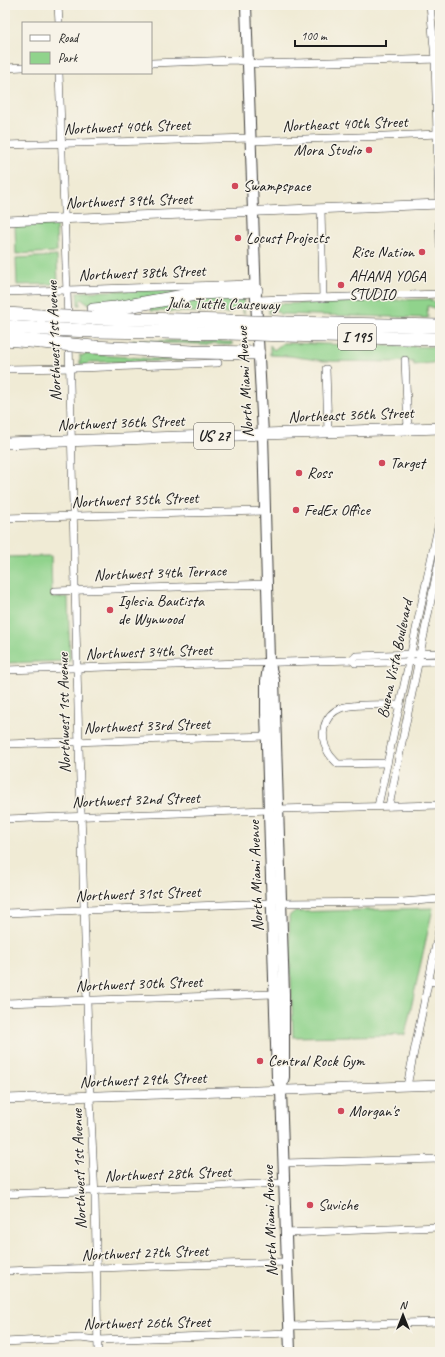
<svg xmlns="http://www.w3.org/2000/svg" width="445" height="1357" viewBox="0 0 445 1357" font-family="Caveat,sans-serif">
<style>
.green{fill:#90d38c;stroke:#567854}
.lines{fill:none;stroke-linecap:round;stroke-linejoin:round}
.minor-casing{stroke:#3c3b38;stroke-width:8}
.tertiary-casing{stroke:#3c3b38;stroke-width:10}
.secondary-casing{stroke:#3c3b38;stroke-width:12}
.primary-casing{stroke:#3c3b38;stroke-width:12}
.motorway-casing{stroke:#3c3b38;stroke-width:14}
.minor{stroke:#fff;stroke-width:7}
.tertiary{stroke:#fff;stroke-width:9}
.secondary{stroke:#fff;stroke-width:10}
.primary{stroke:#fff;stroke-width:11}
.motorway{stroke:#fff;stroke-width:13}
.motorway-bridge-casing{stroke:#3c3b38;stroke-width:14;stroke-linecap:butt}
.motorway-bridge{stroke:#fff;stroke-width:13}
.poi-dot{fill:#d1495b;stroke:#f7f3e8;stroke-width:1.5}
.labels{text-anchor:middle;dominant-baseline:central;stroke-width:3;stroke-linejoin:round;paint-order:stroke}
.shield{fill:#f7f3e8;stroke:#5e5c59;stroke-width:1}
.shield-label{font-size:15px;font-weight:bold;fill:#1c1c1c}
.street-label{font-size:16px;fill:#1c1c1c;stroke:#f7f3e8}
.poi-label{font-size:16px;fill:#1c1c1c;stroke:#f7f3e8;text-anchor:start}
</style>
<rect width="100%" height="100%" fill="#f7f3e8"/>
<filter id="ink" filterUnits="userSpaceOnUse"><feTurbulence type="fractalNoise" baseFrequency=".025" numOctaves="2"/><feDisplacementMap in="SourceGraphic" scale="8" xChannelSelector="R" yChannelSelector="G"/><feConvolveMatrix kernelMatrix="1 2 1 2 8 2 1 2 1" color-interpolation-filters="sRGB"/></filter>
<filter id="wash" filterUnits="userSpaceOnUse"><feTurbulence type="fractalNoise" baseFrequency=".012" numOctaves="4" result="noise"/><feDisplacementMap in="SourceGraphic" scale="16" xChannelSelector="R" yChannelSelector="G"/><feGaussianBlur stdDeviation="0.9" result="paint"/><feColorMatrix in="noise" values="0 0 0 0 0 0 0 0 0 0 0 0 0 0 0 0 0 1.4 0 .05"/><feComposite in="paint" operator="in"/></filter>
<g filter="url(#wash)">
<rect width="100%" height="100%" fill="#f0ebd5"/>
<g class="green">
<polygon points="56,225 57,252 16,254 15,226"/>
<polygon points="57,256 58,284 17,285 16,258"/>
<polygon points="223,287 140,300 91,305 82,299 80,301 80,305 78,305 77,292"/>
<polygon points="243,295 244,314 239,305 230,313 151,311 149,305"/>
<path d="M429 299V300C439 301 440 310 440 318 438 311 435 307 427 306L428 318 280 314 273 308 269 314V307L277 304Z"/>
<polygon points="133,340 232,342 232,345 133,342"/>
<polygon points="283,343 435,347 437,356 440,356 440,362 414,365 413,362 399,361 398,362 324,361 290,356 270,355 270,345 274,350"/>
<polygon points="80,354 82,356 85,354 185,361 90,362 87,365 80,364"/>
<polygon points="51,556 52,598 68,597 70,661 5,663 5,557"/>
<polygon points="433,908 405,1035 293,1037 289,916 294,912"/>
</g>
</g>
<g filter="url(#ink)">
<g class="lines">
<defs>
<g id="minor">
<polyline points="58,5 59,23"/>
<polyline points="430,5 435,59 440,246"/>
<polyline points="151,63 236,60 257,64 440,59"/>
<polyline points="5,68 23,67"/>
<polyline points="59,73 68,320"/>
<polyline points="251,141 440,134"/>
<polyline points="5,145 251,138"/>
<polyline points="321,209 323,298"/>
<polyline points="5,292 252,284"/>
<polyline points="256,300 440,294"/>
<polyline points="69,343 79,748 90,1097 95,1197 98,1352"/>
<polyline points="405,360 408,429"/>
<polyline points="5,369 79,368 218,363"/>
<polyline points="326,369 328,432"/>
<polyline points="5,518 265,511"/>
<polyline points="54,591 267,584"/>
<polyline points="352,660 356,656 440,653"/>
<polyline points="5,670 352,660 355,663 440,661"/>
<polyline points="5,744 266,736"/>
<path d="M387 763 338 764C334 760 330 756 328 752 319 736 323 715 341 708 354 703 385 705 400 705"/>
<polyline points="378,806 440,518"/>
<polyline points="389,806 440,556"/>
<polyline points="278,809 440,805"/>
<polyline points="5,819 269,810"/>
<polyline points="281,903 402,902 440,899"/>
<polyline points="5,913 272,903"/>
<polyline points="429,981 440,983"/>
<polyline points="5,1003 275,994"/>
<polyline points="407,1086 440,925"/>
<polyline points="283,1163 440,1159"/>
<polyline points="5,1194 284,1183"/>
<polyline points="285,1233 440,1227"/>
<polyline points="5,1271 286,1262"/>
<polyline points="289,1326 440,1322"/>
<polyline points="5,1342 80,1338 97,1340 289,1333"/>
</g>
<g id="tertiary">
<polyline points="5,221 440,204"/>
<polyline points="5,1099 440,1085"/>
</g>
<g id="secondary">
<polyline points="246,5 256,300 263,434 269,661 266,681 266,712 277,1078 281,1090"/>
<polyline points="270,665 274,680 284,994 284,1077 281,1090 290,1352"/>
</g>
<polyline id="primary" points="5,443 440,428"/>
<g id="motorway">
<polyline points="93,310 116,308 201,293 256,290"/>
<polyline points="5,314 41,316"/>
<polyline points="93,318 228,321"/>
<polyline points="285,323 440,326"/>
<polyline points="5,327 41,329"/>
<polyline points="93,331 229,333"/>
<polyline points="285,335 440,339"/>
<polyline points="5,339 42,342"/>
<polyline points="93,347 193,352 258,353"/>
</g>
</defs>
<use href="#minor" class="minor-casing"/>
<use href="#tertiary" class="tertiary-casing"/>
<use href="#secondary" class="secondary-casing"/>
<use href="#primary" class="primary-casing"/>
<use href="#motorway" class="motorway-casing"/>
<use href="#minor" class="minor"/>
<use href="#tertiary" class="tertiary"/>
<use href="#secondary" class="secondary"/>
<use href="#primary" class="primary"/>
<use href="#motorway" class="motorway"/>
<defs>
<g id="motorway-bridge">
<polyline points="41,316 93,318"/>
<polyline points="228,321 285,323"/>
<polyline points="41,329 93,331"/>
<polyline points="229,333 285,335"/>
<polyline points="42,342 93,347"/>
</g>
</defs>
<use href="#motorway-bridge" class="motorway-bridge-casing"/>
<use href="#motorway-bridge" class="motorway-bridge"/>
</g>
</g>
<g class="poi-dot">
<circle cx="369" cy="150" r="4"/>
<circle cx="235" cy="186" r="4"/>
<circle cx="238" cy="238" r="4"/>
<circle cx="422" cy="252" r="4"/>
<circle cx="341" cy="285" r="4"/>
<circle cx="382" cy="463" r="4"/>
<circle cx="299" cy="473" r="4"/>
<circle cx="296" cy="510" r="4"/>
<circle cx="110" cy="610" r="4"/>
<circle cx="260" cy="1061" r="4"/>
<circle cx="341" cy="1111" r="4"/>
<circle cx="310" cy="1205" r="4"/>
</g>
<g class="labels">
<g class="shield">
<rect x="338" y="324" width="38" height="26" rx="3"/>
<rect x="194" y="423" width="40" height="26" rx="3"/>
</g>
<g class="shield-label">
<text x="357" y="337">I 195</text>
<text x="214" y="436">US 27</text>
</g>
<g class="street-label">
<text transform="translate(345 124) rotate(-2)">Northeast 40th Street</text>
<text transform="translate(127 127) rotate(-2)">Northwest 40th Street</text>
<text transform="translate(129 201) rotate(-2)">Northwest 39th Street</text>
<text transform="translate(142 273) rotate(-2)">Northwest 38th Street</text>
<text transform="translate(223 304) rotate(1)">Julia Tuttle Causeway</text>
<text transform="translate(54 341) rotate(-92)">Northwest 1st Avenue</text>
<text transform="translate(245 382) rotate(-93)">North Miami Avenue</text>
<text transform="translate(351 415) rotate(-2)">Northeast 36th Street</text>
<text transform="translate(121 423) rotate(-2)">Northwest 36th Street</text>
<text transform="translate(135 500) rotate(-2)">Northwest 35th Street</text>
<text transform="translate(160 573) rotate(-2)">Northwest 34th Terrace</text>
<text transform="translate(149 652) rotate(-2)">Northwest 34th Street</text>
<text transform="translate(395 659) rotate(-78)">Buena Vista Boulevard</text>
<text transform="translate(64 713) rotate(-91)">Northwest 1st Avenue</text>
<text transform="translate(147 726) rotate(-2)">Northwest 33rd Street</text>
<text transform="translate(136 800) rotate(-2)">Northwest 32nd Street</text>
<text transform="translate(256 876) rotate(-92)">North Miami Avenue</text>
<text transform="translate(138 894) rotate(-2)">Northwest 31st Street</text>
<text transform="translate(139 984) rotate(-2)">Northwest 30th Street</text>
<text transform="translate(143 1080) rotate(-2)">Northwest 29th Street</text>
<text transform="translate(79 1169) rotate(-92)">Northwest 1st Avenue</text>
<text transform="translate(168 1174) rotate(-2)">Northwest 28th Street</text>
<text transform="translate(270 1221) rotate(-92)">North Miami Avenue</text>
<text transform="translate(145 1253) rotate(-2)">Northwest 27th Street</text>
<text transform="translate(147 1323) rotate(-1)">Northwest 26th Street</text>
</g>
<g class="poi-label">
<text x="361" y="150" text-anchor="end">Mora Studio</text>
<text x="243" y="186">Swampspace</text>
<text x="246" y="238">Locust Projects</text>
<text x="414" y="252" text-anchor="end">Rise Nation</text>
<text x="349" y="276">AHANA YOGA<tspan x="349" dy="18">STUDIO</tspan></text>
<text x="390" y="463">Target</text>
<text x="307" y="473">Ross</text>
<text x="304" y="510">FedEx Office</text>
<text x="118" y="601">Iglesia Bautista<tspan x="118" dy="18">de Wynwood</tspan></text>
<text x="268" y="1061">Central Rock Gym</text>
<text x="349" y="1111">Morgan's</text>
<text x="318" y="1205">Suviche</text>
</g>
</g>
<rect width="445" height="1357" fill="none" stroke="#f7f3e8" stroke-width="20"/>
<rect x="22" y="22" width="130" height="52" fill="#f7f3e8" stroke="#9f9d96"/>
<rect x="30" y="35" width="20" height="6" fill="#ffffff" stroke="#9f9d96"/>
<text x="58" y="42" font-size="12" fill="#1c1c1c">Road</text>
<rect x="30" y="52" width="20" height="12" fill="#90d38c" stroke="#9f9d96"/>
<text x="58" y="62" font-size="12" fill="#1c1c1c">Park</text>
<g transform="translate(403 1315)" stroke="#f7f3e8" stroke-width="3" paint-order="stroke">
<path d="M0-3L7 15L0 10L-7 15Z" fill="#1c1c1c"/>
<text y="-6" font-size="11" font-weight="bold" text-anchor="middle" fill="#1c1c1c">N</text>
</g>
<path d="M295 40v6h91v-6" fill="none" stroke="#1c1c1c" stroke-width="2"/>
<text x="301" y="40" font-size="12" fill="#1c1c1c" stroke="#f7f3e8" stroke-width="3" paint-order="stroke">100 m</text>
</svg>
